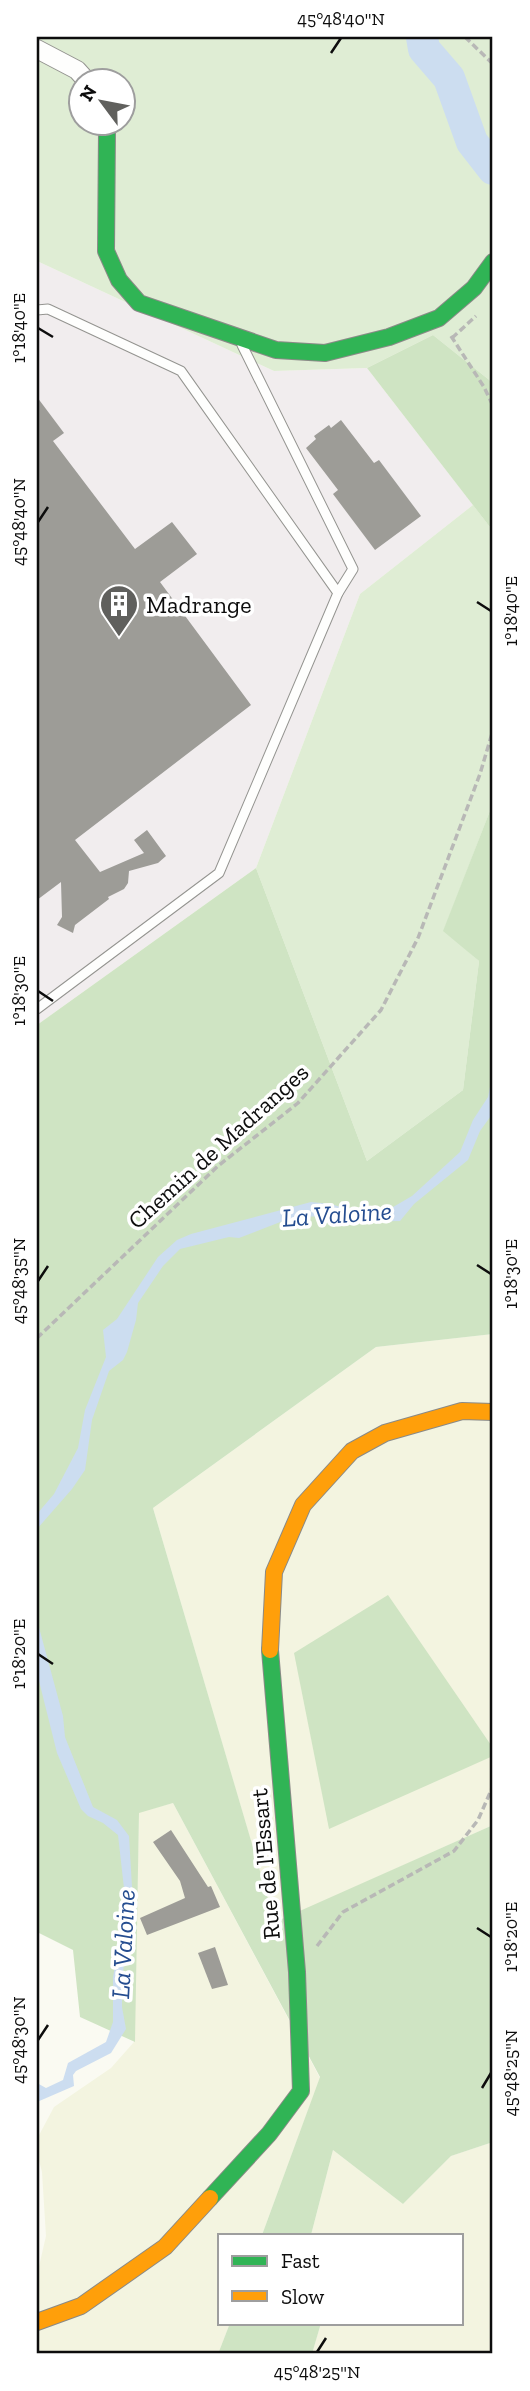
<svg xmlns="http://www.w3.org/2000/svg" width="530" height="2391" viewBox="0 0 530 2391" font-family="'Zilla Slab',serif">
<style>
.industrial{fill:#f1edee}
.farmland{fill:#f3f4e0}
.green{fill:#dfedd4;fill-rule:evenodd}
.forest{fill:#cfe4c3}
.water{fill:#ccddf0}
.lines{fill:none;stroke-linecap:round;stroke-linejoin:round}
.river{stroke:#ccddf0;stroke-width:32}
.building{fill:#9d9c97}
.lane-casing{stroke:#949490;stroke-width:11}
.street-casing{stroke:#949490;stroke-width:20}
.fast-casing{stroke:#8a8a87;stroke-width:18}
.slow-casing{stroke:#8a8a87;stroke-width:18}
.path{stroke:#b8b8b6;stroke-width:3.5;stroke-dasharray:7 3.5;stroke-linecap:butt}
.lane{stroke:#fefefd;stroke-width:9}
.street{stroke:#fefefd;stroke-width:18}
.fast{stroke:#30b455;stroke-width:16}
.slow{stroke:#ff9f0a;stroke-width:16}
.ticks{fill:none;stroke:#0d0d0d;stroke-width:2.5}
.labels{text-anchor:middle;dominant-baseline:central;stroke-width:7;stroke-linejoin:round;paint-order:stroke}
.poi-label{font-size:24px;fill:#0d0d0d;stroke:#fff;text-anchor:start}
.street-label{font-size:24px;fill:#0d0d0d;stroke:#fff}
.water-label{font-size:26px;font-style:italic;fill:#254d90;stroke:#fff}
.neatline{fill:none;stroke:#0d0d0d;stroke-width:2.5}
.ticks-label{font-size:18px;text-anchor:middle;fill:#0d0d0d}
</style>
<rect width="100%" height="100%" fill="#fafaf2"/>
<polygon class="industrial" points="37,261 274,371 367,368 473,505 360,594 256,868 37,1025"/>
<g class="farmland">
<polygon points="493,1334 493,1825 275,1923 153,1508 376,1347"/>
<polygon points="173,1803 320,2078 262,2235 220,2235 220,2323 230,2323 218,2354 38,2354 37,2275 46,2236 42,2172 37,2153 37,2139 54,2107 111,2068 134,2042 139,1812"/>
<polygon points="493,2142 493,2354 312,2354 321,2323 462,2323 462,2235 311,2235 333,2150 403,2204 451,2156"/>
</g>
<g class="green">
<path d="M37 37H493V383L433 335 367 368 274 371 37 261ZM80 80H122V122H80Z"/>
<polygon points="473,505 493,531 493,803 444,930 479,961 463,1090 367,1161 256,868 360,594"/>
</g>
<g class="forest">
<polygon points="433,335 493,383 493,531 367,368"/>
<polygon points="493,803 493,1334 376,1347 153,1508 275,1922 493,1825 493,2142 451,2156 403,2204 333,2150 311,2235 262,2235 320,2077 173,1803 139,1813 135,2042 80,2017 73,1950 37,1932 37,1025 256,868 367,1161 463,1090 479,961 443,931"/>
<polygon points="388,1595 493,1748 493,1756 329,1829 294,1653"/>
<polygon points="230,2323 321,2323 312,2354 218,2354"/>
</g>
<g class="water">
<polygon points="418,37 422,37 424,49 429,60 449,78 461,108 468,135 493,170 493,178 466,141 462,119 447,82 422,55"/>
<polygon points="493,1072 493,1113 480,1131 468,1160 414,1204 400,1221 344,1222 320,1216 305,1217 288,1219 239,1238 229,1237 180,1249 163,1266 138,1303 136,1320 127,1352 123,1360 109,1371 92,1420 85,1470 72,1489 37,1529 37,1514 54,1494 78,1448 85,1410 106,1357 103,1330 117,1319 158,1257 177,1240 191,1234 311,1202 331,1204 350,1210 373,1211 388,1210 412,1196 460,1152 473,1120 488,1097"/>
<polygon points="37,1620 63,1716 65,1737 93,1807 117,1820 129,1836 133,1904 132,1927 125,1953 122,1983 122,2007 126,2029 111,2053 76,2071 73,2075 74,2086 37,2102 37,2083 46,2088 63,2080 68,2063 106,2042 113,2022 113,1977 126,1906 118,1835 103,1823 88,1816 81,1809 57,1753 37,1673"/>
</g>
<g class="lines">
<polyline class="river" points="422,37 424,49 449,78 472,142 493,169"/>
</g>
<g class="building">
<polygon points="37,397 64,433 53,441 135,549 172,522 197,554 160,582 251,705 75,840 100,872 144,853 134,840 147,830 166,856 158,863 129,871 128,883 124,889 108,897 109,899 75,925 73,933 57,925 62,917 61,882 37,900"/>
<polygon points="341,420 374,463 379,460 421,516 375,550 333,494 338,490 306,448 316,439 314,436 329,425 331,428"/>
<polygon points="171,1830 208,1887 211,1886 220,1907 147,1935 140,1918 185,1898 180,1881 153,1842"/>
<polygon points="215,1947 228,1985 212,1989 198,1953"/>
</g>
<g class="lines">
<defs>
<g id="lane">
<polyline points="37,310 48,309 181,371 338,593 219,873 37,1009"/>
<polyline points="242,345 353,569 338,593"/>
</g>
<polyline id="street" points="37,49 77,70 86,80"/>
<g id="fast">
<polyline points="105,122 107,131 106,251 119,280 139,303 276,350 325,353 389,337 439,318 474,288 493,262"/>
<polyline points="210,2198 269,2134 301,2091 297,1972 270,1650"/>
</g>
<g id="slow">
<polyline points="270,1650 274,1572 303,1505 352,1451 385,1433 462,1411 493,1412"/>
<polyline points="37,2322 81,2306 165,2247 210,2198"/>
</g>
</defs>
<use href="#lane" class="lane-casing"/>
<use href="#street" class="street-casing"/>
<use href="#fast" class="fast-casing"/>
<use href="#slow" class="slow-casing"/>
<g class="path">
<polyline points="465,37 493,64"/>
<polyline points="451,336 484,387 493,406"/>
<polyline points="452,338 476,316"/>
<polyline points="37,1338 218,1166 298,1103 381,1010 418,938 480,774 493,730"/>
<polyline points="317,1946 343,1912 454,1851 478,1820 493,1786"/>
</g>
<use href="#lane" class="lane"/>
<use href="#street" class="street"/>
<use href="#fast" class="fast"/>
<use href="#slow" class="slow"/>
</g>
<path class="ticks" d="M331 53 341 38M38 328 53 337M38 522 48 507M477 602 491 611M38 991 53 1001M477 1265 491 1274M38 1281 48 1266M38 1654 53 1664M477 1928 491 1937M38 2040 48 2025M482 2088 491 2073M317 2352 326 2338"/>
<defs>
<symbol id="building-pin" viewBox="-11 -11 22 30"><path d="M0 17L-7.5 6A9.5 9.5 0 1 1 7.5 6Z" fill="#60605d" stroke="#fff"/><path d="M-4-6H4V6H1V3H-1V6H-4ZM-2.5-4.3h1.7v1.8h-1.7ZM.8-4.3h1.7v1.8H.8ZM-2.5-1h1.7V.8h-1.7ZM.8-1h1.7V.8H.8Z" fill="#fff"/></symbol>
</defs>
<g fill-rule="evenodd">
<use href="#building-pin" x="97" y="582" width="44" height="60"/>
</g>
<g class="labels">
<g class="poi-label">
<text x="146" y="604">Madrange</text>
</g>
<g class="street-label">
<text transform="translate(218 1146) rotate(-42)">Chemin de Madranges</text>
<text transform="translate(265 1864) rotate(-95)">Rue de l'Essart</text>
</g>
<g class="water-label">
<text transform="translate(337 1214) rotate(-4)">La Valoine</text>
<text transform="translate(123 1944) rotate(-87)">La Valoine</text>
</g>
</g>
<rect width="530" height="2391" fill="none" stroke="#ffffff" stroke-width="77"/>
<rect x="218" y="2234" width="245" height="91" fill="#ffffff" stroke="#9e9e9e" stroke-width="2"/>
<rect x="232" y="2256" width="35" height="10" fill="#30b455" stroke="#9e9e9e" stroke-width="2"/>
<text x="281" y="2268" font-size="21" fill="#0d0d0d">Fast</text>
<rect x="232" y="2291" width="35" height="10" fill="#ff9f0a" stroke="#9e9e9e" stroke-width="2"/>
<text x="281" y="2304" font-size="21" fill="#0d0d0d">Slow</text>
<g transform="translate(102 102) rotate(302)"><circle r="33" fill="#ffffff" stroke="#9e9e9e" stroke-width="2"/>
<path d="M0-5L12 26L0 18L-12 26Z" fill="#60605d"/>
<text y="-10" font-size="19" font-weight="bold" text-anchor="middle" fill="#0d0d0d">N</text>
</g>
<rect x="38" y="38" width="453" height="2314" class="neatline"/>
<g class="ticks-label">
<text x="341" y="25">45°48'40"N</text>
<text transform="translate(19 328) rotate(-90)" y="6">1°18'40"E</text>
<text transform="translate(19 522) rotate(-90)" y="6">45°48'40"N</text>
<text transform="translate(511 611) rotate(-90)" y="6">1°18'40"E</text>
<text transform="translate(19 991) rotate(-90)" y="6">1°18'30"E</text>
<text transform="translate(511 1274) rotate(-90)" y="6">1°18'30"E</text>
<text transform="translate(19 1281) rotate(-90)" y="6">45°48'35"N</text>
<text transform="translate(19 1654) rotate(-90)" y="6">1°18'20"E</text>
<text transform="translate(511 1937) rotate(-90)" y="6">1°18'20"E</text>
<text transform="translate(19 2040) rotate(-90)" y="6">45°48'30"N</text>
<text transform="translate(511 2073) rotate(-90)" y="6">45°48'25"N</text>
<text x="317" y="2378">45°48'25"N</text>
</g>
</svg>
